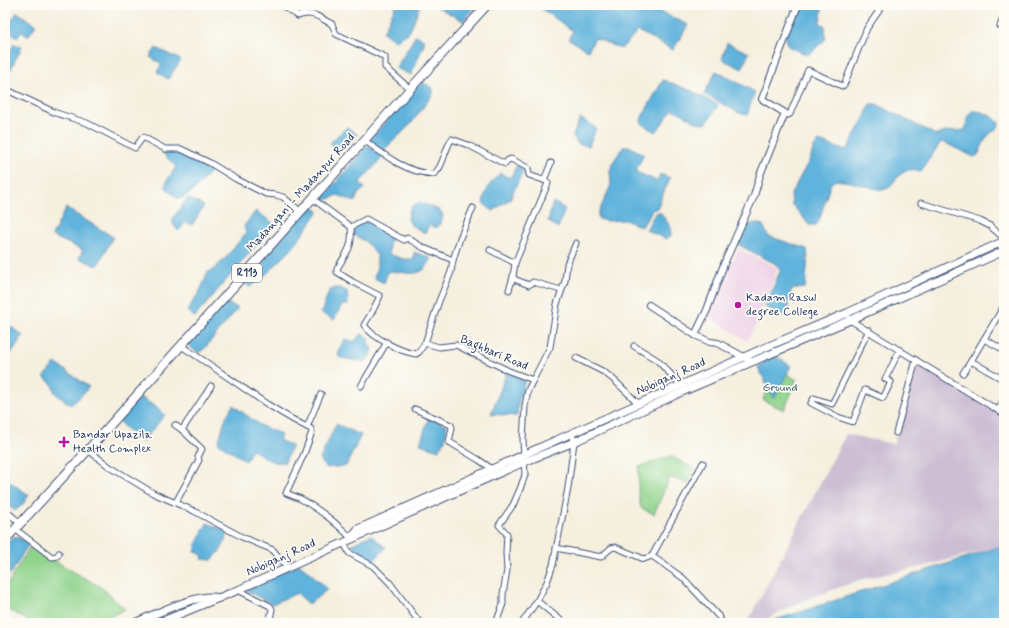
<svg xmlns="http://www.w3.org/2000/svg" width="1009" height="628" viewBox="0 0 1009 628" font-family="Mynerve,sans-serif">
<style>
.built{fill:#eed0e7}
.industrial{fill:#ccbed3}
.green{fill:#90d38c;stroke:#568175}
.water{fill:#60b3dc;stroke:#3e719d}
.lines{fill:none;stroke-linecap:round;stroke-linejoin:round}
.minor-casing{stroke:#3c4c71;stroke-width:7}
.tertiary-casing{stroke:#3c4c71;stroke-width:8}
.secondary-casing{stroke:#3c4c71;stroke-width:9}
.primary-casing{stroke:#3c4c71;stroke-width:10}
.minor{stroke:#fff;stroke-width:5}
.tertiary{stroke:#fff;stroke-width:6}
.secondary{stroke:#fff;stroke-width:7}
.primary{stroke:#fff;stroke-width:8}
.poi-dot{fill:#b5179e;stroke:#fdfcf7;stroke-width:1.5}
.labels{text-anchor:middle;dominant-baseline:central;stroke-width:3.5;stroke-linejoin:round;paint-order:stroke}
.shield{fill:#fdfcf7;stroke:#5f6c8c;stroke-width:1}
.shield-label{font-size:11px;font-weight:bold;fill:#1b2f5e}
.street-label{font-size:12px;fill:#1b2f5e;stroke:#fdfcf7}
.poi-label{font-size:12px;fill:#1b2f5e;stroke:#fdfcf7;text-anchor:start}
.park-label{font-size:12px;fill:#3e606c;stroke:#fdfcf7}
</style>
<rect width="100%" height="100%" fill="#fdfcf7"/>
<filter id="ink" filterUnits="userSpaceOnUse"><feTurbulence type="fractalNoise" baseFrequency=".025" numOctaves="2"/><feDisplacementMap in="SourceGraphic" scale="8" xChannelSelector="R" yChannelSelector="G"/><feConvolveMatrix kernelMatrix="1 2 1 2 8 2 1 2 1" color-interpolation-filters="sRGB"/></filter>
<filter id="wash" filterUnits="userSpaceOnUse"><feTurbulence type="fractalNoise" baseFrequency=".012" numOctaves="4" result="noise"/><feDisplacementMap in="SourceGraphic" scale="16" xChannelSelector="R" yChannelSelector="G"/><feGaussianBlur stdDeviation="0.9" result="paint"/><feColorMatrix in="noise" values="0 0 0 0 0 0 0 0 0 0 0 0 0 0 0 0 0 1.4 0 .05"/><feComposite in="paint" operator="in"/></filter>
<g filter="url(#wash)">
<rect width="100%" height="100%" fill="#f5efde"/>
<polygon class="built" points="738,249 778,268 757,322 747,341 708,316"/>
<polygon class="industrial" points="916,360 1004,415 1004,545 922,567 862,579 805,600 758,623 747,623 846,434 894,444"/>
<g class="green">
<polygon points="775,367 797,380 784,410 763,400"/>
<polygon points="670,456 695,469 688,484 670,477 654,514 641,508 638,492 639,467"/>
<polygon points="31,545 36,550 102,588 125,609 97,623 33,623 5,608 5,588"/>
</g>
<g class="water">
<polygon points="396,5 420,5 410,31 395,41 383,32"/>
<polygon points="436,5 478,5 463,21 436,6"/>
<polygon points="536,5 647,5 688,25 673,50 638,31 621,49 595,38 588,51 569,39 573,31"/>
<polygon points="799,5 823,5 820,23 825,26 826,39 808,55 789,47 785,36"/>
<polygon points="17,12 36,25 28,36 21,32 18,37 6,30"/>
<polygon points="416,35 423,40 424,44 411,75 396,68"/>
<polygon points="727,43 749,53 742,69 722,59"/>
<polygon points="14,44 22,47 5,80 5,61"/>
<polygon points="156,48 181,60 168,79 157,72 162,64 150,57"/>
<polygon points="716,71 755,92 749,109 748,115 739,113 704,94"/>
<path d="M663 80 692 91 718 105 706 124C689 123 684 111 672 110L656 132 648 128 641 122 642 117Z"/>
<polygon points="423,82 433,89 433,94 410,125 384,150 380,150 369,140 419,84"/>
<path d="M870 104H876L936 135 945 132 965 130 968 116 972 111C981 110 994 116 999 123 998 132 992 130 987 137 983 143 981 149 978 155L974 157 945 143 941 142 921 171C917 171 913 169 908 170 895 173 894 190 881 190L851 182 835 180 830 185 819 221 816 225H809L802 216 792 205 791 194 811 157 813 149 819 141 844 150 848 148 865 116Z"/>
<polygon points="580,118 596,128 589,146 578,144 573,136"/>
<polygon points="347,127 358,135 341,151 330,143"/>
<polygon points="367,145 384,156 361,181 360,184 365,188 358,194 355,202 338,195 329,199 322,199"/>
<polygon points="624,146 629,146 644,155 637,167 636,172 657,181 660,174 670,178 657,208 652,210 642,227 625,220 607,221 599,219 598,214 611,185 610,170 615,159"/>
<path d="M167 149C181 152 196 164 210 171 200 184 195 193 179 199L169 191 165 186 168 179 176 167 162 152Z"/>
<path d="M517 165 524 169 510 199 493 211 483 203C485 190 491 182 500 173L510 178Z"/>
<polygon points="188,198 204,206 192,225 186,222 178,231 173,224 173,218"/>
<polygon points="420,202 439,210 443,215 442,220 437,228 429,225 425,233 411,225 408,219 409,211 412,206"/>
<polygon points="553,202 565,209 558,228 548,221"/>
<polygon points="310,205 319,211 292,249 259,281 250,287 244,283"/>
<polygon points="66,208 113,237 100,261 96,266 79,258 83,250 52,236"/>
<path d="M256 211 274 224 195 317 187 311 201 289 208 272C217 271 239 241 246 233L244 226Z"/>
<polygon points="657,212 661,213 671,228 671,236 666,239 646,230 652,218"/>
<path d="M365 219 393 236 389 243V254L403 259H414V252L431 258C424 280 407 272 388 271L384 283 374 278 377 267V255L366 242 354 235 353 227Z"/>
<polygon points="754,223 763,225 768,236 807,249 808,260 805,288 798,288 792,290 789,297 787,317 765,307 781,269 774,263 737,244 745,228"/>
<polygon points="335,288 339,288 347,291 348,305 342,305 334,320 321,313 329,291"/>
<polygon points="227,303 238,308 204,349 198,353 186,344"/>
<polygon points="5,322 23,336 5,362"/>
<path d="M361 334 369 338 368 343 372 349 371 355 365 362C356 360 346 360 339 357L338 352 343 341 346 339 354 342Z"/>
<polygon points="774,355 791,366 774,399 758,367"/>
<polygon points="55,363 89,387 80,397 71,405 55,393 52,384 44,377"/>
<polygon points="507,372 526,378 519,400 517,416 491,414"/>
<polygon points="140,397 159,409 165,415 142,442 133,435 119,422"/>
<path d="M233 405 261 426 281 434 279 440 292 446 285 462C272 465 263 456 252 449L246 461 218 443 226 417Z"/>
<polygon points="429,417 447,425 445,440 439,450 420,444"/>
<polygon points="336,424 361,435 346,466 326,468 320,459"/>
<polygon points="7,480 29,495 22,505 15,511 5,503 5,483"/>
<polygon points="207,523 229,532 221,550 212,560 202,559 203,556 195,551 197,547 195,546"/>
<polygon points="371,535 386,548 372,562 356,550 352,544"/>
<polygon points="12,537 19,538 29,543 12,572 5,578 5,545"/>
<polygon points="1004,545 1004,623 766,623"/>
<polygon points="300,564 328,589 309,604 297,593 272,604 243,589"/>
</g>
</g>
<g filter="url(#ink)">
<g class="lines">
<defs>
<g id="minor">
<path d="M282 5 298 16C312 11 317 16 330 23L332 24 336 34 385 57V67L410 89"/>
<polyline points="1000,26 1004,17"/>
<polyline points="5,89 56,113 87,123 135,148 143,137 165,149 181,149 210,163 236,179 266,194 276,195 283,197 301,212"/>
<polyline points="785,113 788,115 790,114 808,70 842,86 844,85 867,28 883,5"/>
<path d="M364 140C385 156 407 173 434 174 444 167 444 149 452 139L468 145 505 164 508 160 511 159 528 168 529 175 546 181 548 183 515 263"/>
<polyline points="544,180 551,163"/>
<path d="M313 199 351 227C353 249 347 251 337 269V272L353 282 380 296 372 312 364 325C373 338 401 352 416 354L419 352 425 343 439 347 456 345 509 371 533 380 528 390 525 406 523 440 525 475 520 489 513 505 499 525 507 534 506 553 507 570 503 594V604L496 623"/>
<polyline points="921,203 980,221 990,226 1004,238"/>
<polyline points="351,227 366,219 404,240 407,238 424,248 453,260"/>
<polyline points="490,250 515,263 513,277 514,279 529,285 533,282 561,290"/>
<polyline points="509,290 513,277"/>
<polyline points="1004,306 984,339 1004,350"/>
<polyline points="849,318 850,320 1004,414"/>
<polyline points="869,330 832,404 814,398 811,403 838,417 853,422 865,390 883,398 891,382 885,379 900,350"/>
<polyline points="984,339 971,361 1004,380"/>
<polyline points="425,343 439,301 451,272 453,260 460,238 473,208"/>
<path d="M181 346C225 373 265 407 311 429L312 432 304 454 286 493C291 495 296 497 301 499 320 510 337 523 352 539"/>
<polyline points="634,346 657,360 681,385"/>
<polyline points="576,358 604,372 614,380 639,404"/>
<polyline points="963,373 971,361"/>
<polyline points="533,380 550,347 557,304 565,281 567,264 576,243"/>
<polyline points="361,386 387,342"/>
<polyline points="415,409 451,425 452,428 449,442 451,443 479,460 492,469"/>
<polyline points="998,410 1004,400"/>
<polyline points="175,425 182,430"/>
<polyline points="307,427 321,394"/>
<polyline points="896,433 916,360"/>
<polyline points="88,450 110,467 153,493 194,511 242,537 273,550 287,567"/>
<polyline points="176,502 199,460 198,457 202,449 182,430 211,386"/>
<polyline points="5,510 20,523"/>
<polyline points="15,529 52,557 57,556 59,553"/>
<polyline points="344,543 349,553 373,566 390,583 420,623"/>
<polyline points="556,548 601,557 611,548 615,547 644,559 652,556 683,578 720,618"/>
<polyline points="652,556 703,463"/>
<polyline points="238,590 270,606 272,609 270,619 273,623"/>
<polyline points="537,601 564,623"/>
<polyline points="522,623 537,601 547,582 553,565 568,488 574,442 572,433"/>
</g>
<g id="tertiary">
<polyline points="649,305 695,335 710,342 718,343 751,361"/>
<polyline points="695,335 707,310 724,264 754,196 760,175 785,113 762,99 798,5"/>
</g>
<g id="secondary">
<polyline points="352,539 353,535 358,529 561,438 771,345 847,313 1004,241"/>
<path d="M134 623C154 615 199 592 219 598"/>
<polyline points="158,623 238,590 524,462 574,442 684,391 850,320 1004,251"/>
</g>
<polyline id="primary" points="5,540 88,450 410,89 487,5"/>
</defs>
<use href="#minor" class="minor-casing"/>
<use href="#tertiary" class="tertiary-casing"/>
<use href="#secondary" class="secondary-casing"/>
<use href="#primary" class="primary-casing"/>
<use href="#minor" class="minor"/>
<use href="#tertiary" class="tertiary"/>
<use href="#secondary" class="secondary"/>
<use href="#primary" class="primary"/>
</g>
</g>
<g class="poi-dot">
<circle cx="738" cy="305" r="4"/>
<path d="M62 436h4v4h4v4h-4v4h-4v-4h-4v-4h4z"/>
</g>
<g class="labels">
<rect class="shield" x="232" y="264" width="30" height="18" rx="3"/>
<g class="shield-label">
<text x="247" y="273">R113</text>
</g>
<g class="street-label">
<text transform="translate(301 193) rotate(-48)">Madanganj - Madanpur Road</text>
<text transform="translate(494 353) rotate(23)">Baghbari Road</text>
<text transform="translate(671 377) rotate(-24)">Nobiganj Road</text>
<text transform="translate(281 558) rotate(-24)">Nobiganj Road</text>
</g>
<g class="poi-label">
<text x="746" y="298">Kadam Rasul<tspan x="746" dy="14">degree College</tspan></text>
<text x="73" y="435">Bandar Upazila<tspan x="73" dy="14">Health Complex</tspan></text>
</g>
<g class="park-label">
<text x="780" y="388">Ground</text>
</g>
</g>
<rect width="1009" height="628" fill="none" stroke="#fdfcf7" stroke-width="20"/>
</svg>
